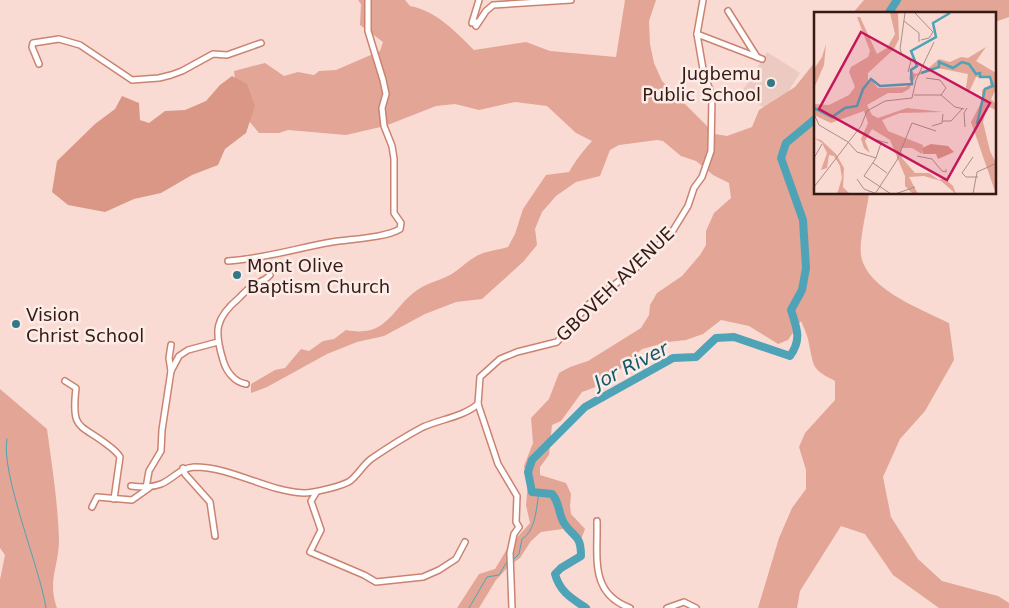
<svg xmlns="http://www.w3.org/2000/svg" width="1009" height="608" viewBox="0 0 1009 608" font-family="'DejaVu Sans',sans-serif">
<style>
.built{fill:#eccac2}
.green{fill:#e2a596}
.forest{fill:#da9786}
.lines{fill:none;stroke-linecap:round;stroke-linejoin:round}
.stream{stroke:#4fa3b6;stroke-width:1}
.river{stroke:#4fa3b6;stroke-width:8}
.street-casing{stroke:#cb8371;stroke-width:8}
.street{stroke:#fff;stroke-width:5}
.poi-dot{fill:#347887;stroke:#fcece8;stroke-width:2}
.labels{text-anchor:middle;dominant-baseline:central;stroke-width:5;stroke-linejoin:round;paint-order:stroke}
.poi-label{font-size:18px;fill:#371a14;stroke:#fcece8;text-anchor:start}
.street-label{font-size:18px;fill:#371a14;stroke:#fcece8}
.water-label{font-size:19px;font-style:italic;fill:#125967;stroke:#fcece8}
.inset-river{fill:none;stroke:#4fa3b6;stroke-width:2.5}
.inset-road{fill:none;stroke:#ac8e87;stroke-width:1}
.view{fill:#c2185b;fill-opacity:0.15;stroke:#c2185b;stroke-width:2.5}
.inset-edge{fill:none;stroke:#371a14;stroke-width:2.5}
</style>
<rect width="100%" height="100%" fill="#fadbd3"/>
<polygon class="built" points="767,52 800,73 774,114 741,93"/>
<g class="green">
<path d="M358 0H405L410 6C436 11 455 31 474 50L526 42 550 51 616 57 625 0H656L649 21 650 44 654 63 662 81 715 134 727 136 752 127 759 110 795 87 815 62V194H869C867 209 859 241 861 255 866 289 921 309 949 323L954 360 925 411 900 439 883 477 891 517 918 559 942 581 998 596 1009 603V608H939L893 575 865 534 841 526 800 591 797 608H758L779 538 792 508 806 489V470L799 447 805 433 835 400V381C812 369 814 368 809 344 808 336 804 328 801 321L788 340 778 344 749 326 721 320 703 334 686 340 668 342 642 349 604 384 582 392 561 421 552 425 549 455 540 467V475L566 483 571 494 570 506 571 514 585 529 580 542 570 528 541 532 531 541 520 558 509 566 496 580 479 608H457L479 574 495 569 507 549 530 523 526 505 528 483 524 466 533 443 531 418 549 399 559 373 570 367 588 361 641 328 649 315 650 305 657 293 682 276 700 255 706 245V231L714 213 731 198 729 183 713 175 696 161 681 156 663 141 657 140 619 145 610 150 600 176 576 182 556 196 542 212 535 229 537 245 523 262 482 299 456 302 425 314 384 336 357 342 327 354 267 387 251 393V384L275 370 285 368 301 349 309 351 323 341 334 339 346 330C390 339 392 304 422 287 431 282 441 280 450 275 459 270 466 262 475 257 484 251 498 250 508 247L515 234 523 209 546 175 569 172C576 160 583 151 592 141L576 133 547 106 515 102 479 110 455 104 436 106 385 126 346 135 288 130 279 133H259L239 109 234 71 265 63 284 76 298 72 314 75 319 71 336 70 380 51 383 42 360 25 361 4Z"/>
<polygon points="864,0 1009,0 1009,17 995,22 995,14 852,14"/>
<path d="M0 389 47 429C52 466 58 503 59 540 59 566 47 581 57 608H0V580L5 555 0 548Z"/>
</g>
<polygon class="forest" points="232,76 247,84 255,106 246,133 225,149 218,165 192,175 161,193 134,199 105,212 68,205 52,192 57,161 95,124 115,109 122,96 139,103 140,120 149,123 165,111 185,110 206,101 220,85"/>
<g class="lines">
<g class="stream">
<path d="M7 439C0 472 40 568 46 608"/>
<path d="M512 561 519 554 522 539C536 530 536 509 539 492H532"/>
<polyline points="469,608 487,577 499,575 508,560"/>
</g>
<g class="river">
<polyline points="888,14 897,0"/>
<path d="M586 608C571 598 560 592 555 574L561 568 581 556C581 533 573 538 564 523 558 513 560 503 552 494L532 492 528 472 532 460 585 407 673 358 696 357 716 338 734 337 790 356C802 339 797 329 791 310L802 290 806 268 803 220 781 158 786 143 815 119"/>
</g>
<defs>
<g id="street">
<polyline points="728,11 757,57"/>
<polyline points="478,22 472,23 479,0"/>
<polyline points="476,26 486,11 493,5 571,0"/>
<polyline points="697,34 762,59"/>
<polyline points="39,64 32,47 33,43 59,39 80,45 132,80 159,78 171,75 182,71 213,54 227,55 261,43"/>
<path d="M228 261C263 259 297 248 332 242 350 239 385 238 400 229L401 223 394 213V159L392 146 384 126 382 108 386 94 383 80 368 31V0"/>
<polyline points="171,345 169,358 171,371"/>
<path d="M65 381 76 388C71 432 80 423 109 446 113 449 117 452 120 457L114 499"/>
<path d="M246 384C234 382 226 371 223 360 214 331 215 318 239 298 243 294 248 288 254 285 260 281 265 281 270 275"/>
<polyline points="183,468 185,474 210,502 215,536"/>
<path d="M131 486C141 487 151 488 161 484 173 479 180 468 194 467 233 467 265 491 304 493 313 493 343 486 350 481 358 475 363 465 371 459 387 448 406 436 423 427 441 419 463 417 478 404"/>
<polyline points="146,488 149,471 161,451 162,430 171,371 179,356 188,350 218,342"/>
<polyline points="316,493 311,501 321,530 310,552 364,575 376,582 423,577 439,570 456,559 465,542"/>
<polyline points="92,507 97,497 132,500 149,488"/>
<path d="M597 521C598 557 589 593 630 608"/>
<polyline points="512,608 510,553 514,534 519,527 516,522 517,496 498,464 478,404 480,377 500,359 517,352 557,342 588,305 636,268 672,232 688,206 694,188 702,177 711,151 712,95 704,75 697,34 703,0"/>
<polyline points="667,608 684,602 696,608"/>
</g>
</defs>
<use href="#street" class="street-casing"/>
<use href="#street" class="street"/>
</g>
<g class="poi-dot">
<circle cx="771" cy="83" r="5"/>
<circle cx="237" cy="275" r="5"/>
<circle cx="16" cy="324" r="5"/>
</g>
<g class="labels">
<g class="poi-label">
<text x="761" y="73" text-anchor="end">Jugbemu<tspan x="761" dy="21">Public School</tspan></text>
<text x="247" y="265">Mont Olive<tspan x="247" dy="21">Baptism Church</tspan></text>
<text x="26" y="314">Vision<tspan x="26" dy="21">Christ School</tspan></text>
</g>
<g class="street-label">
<text transform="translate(615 284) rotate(-44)">GBOVEH AVENUE</text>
</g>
<g class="water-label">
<text transform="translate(631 365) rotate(-27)">Jor River</text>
</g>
</g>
<g transform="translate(814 12)">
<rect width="182" height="182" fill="#fadbd3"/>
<path d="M76 1H84L85 27 80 37 54 61V70L58 69 64 76 92 75 98 70 95 67 97 58 101 62 111 59 125 47 136 50 147 45 154 46 172 35 162 49 182 61V77L177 87 182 92V98L173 94 169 110 176 139 182 151V182L157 110 168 89V78L176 73V65H162L155 80 152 76 154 62 124 56 102 64 95 77 88 81H74L53 93 58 103 64 106 93 96 129 100 86 101 68 108 74 119 109 133 108 142 98 136H87L88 146 101 161H115L125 168 130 166 139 174 142 182 127 169 110 164 95 165 104 182H99L91 174V164L76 128 58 117 51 129 56 141 50 136 47 127 54 111 50 99 17 111 0 103V92L15 93 35 83 41 75 35 60 37 55 54 45 56 39 43 5H46L63 42 73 36 81 22ZM12 32 10 53 0 76V57L8 45ZM0 126 7 128 22 142 30 156 29 175 36 182H23L28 166 26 154 20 144 15 143 13 156 7 158 13 141 8 131Z" fill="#e2a596"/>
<path d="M117 132 134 134 140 140 124 147 122 142H109L108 136Z" fill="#da9786"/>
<path class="inset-river" d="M107 61 125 55V50L139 56 148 50 155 52 162 62 166 61V65H176L179 74 171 77 163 112M0 96 18 105 31 96 43 94 49 77 57 67 66 74 98 72 97 58 103 54 97 39 122 25 119 11 136 1"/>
<path class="inset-road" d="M91 1 86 37 88 43 97 49 94 60M101 1 119 20 115 26 107 28M90 9 105 21V30M112 66 126 68 132 76 127 83M100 83H127L141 95 150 97M0 102 5 113 34 130 43 140 62 146M129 109H137L149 96M118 114 128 111 129 102M151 115 150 101 153 96M58 127 74 131M67 131 62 146 50 164 77 182M103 144 118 147 128 159 132 160V157M159 145 148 161 152 165H164M0 146 8 132M59 151 73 161M43 167 50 177 63 182M0 175 47 114 53 99 71 89 98 86 102 68 120 30M61 182 83 148 98 111 122 119M81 182 101 175M159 182 163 160 183 151"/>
<path class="view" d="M47 20 176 91 133 168 5 97Z"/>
<rect width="182" height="182" class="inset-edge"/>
</g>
</svg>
